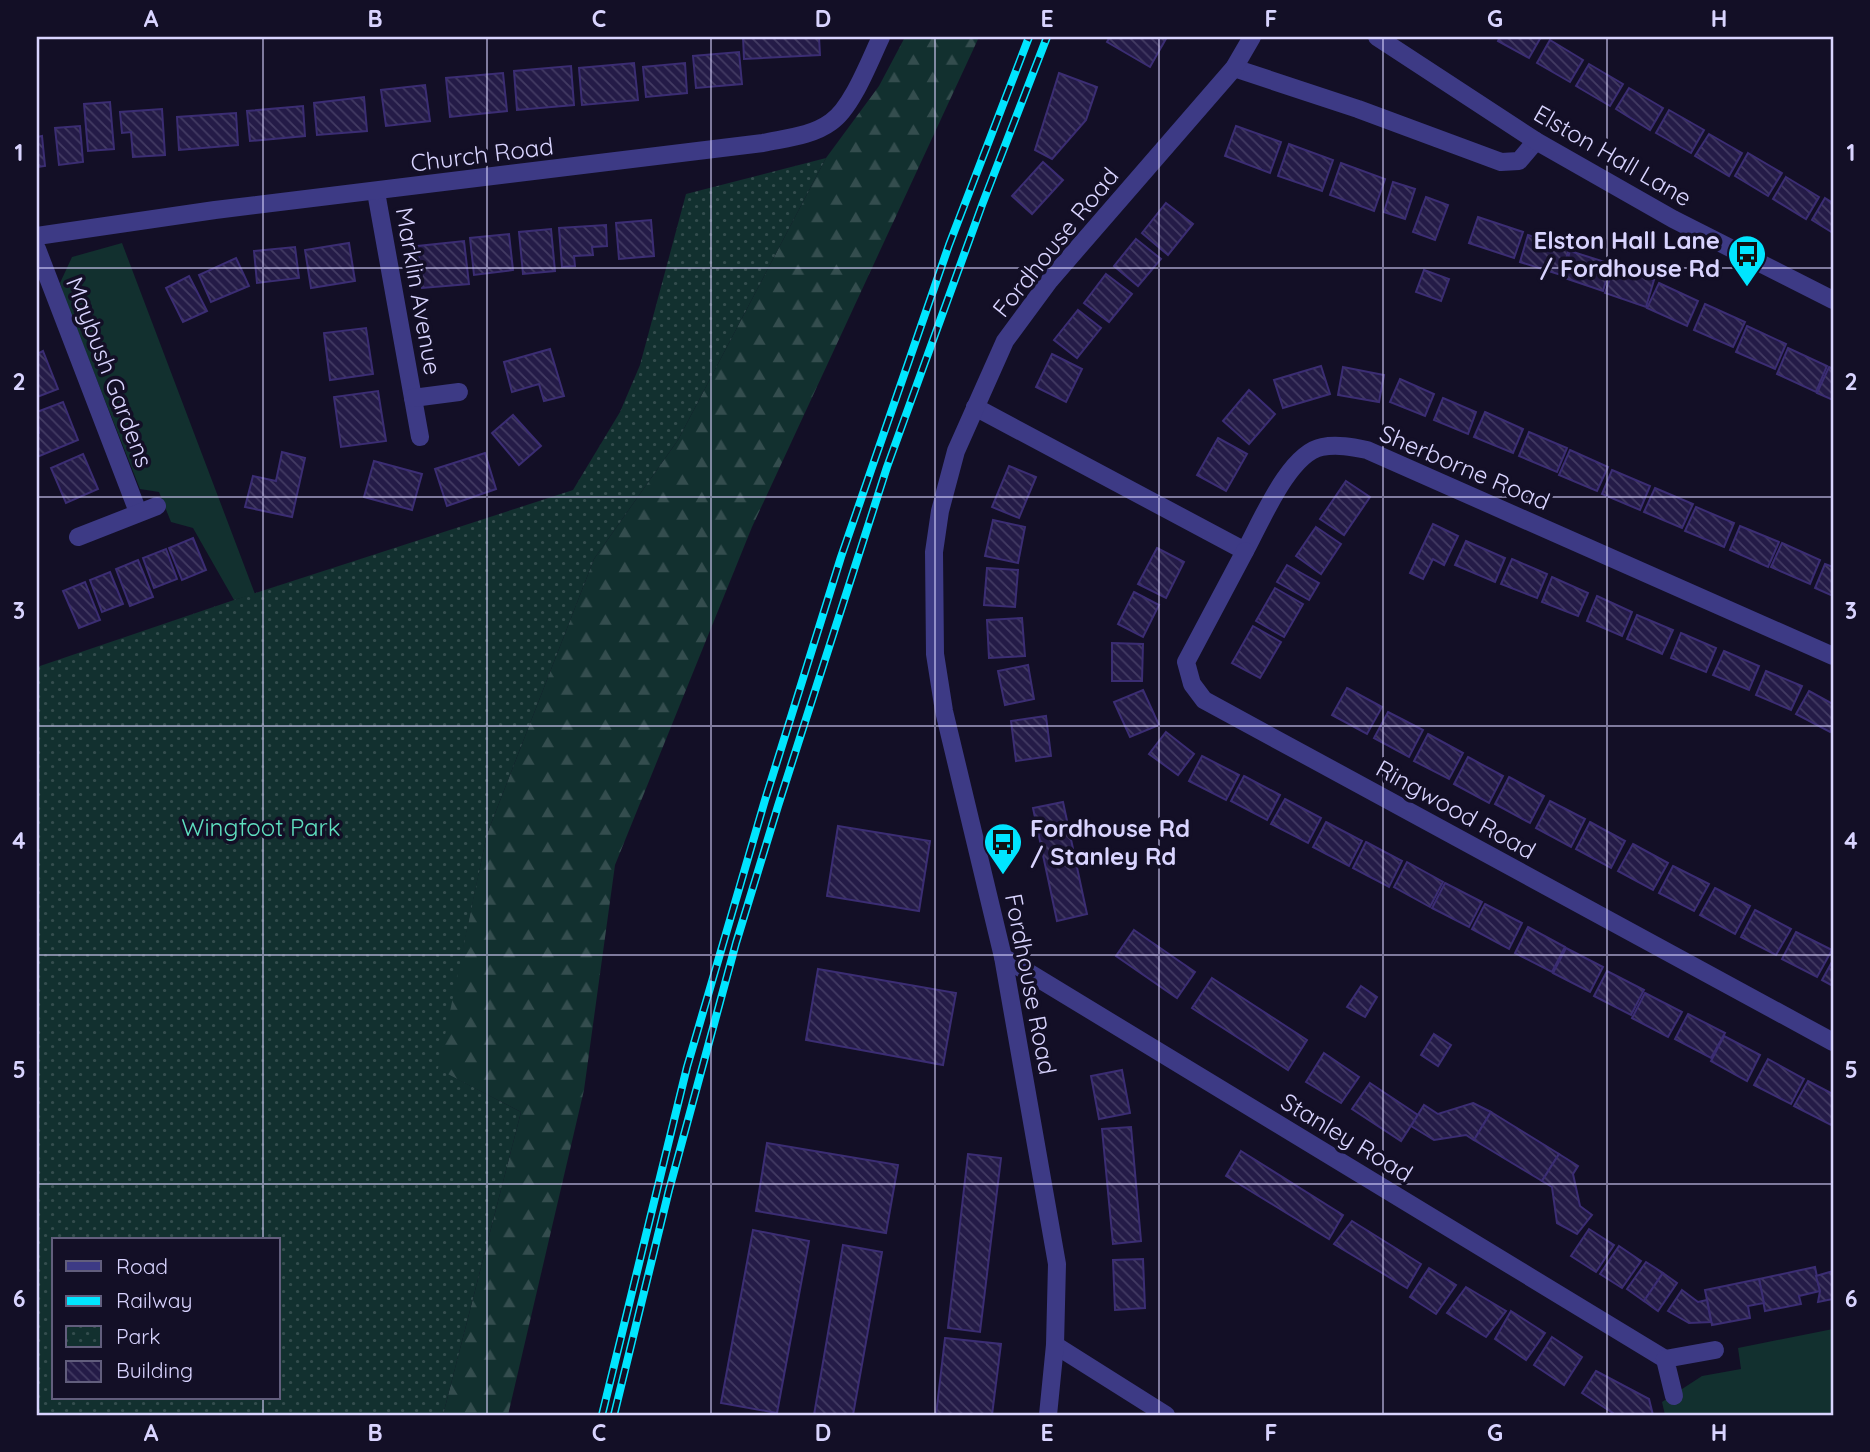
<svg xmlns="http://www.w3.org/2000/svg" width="1870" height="1452" viewBox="0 0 1870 1452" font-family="Quicksand,sans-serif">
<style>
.grass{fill:#12302f}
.forest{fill:url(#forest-firs)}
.park{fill:url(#park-dots);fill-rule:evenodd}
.building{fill:url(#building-back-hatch);stroke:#3b2d73;stroke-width:2}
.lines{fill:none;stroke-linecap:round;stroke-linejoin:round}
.minor{stroke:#3d3a85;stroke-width:18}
.tertiary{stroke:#3d3a85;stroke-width:18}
.rail-casing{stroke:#00e5ff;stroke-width:8}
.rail{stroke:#130f26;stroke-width:5;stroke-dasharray:16;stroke-linecap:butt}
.grid{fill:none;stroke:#d9d4ff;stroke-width:2;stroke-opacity:0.55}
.labels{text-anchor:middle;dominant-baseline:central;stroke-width:7;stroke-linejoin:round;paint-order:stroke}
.street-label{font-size:24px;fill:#d9d4ff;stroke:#130f26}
.poi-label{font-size:24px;font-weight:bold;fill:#d9d4ff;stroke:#130f26;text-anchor:end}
.park-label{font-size:24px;fill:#5fe0c0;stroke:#130f26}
.neatline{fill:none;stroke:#d9d4ff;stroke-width:2.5}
.grid-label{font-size:23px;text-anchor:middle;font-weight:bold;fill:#d9d4ff}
</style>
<defs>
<pattern id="forest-firs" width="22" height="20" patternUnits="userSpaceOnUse" patternTransform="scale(1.75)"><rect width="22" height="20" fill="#12302f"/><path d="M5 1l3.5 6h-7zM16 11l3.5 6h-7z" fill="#344d4e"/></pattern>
<pattern id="park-dots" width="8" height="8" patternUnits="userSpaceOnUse" patternTransform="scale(1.75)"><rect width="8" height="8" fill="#12302f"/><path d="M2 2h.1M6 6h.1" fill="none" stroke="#344d4e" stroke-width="1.8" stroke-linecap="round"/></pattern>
<pattern id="building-back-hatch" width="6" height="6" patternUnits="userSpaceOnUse" patternTransform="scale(1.75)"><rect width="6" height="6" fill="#241b47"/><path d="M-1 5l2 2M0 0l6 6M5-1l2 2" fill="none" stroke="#433b63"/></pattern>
</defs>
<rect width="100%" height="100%" fill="#130f26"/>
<g class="grass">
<polygon points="122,243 255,594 234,600 193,528 171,522 159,492 140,489 66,302 60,283 72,257"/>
<polygon points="1833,1329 1833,1415 1665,1415 1662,1402 1702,1376 1741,1369 1738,1348"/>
</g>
<polygon class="forest" points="905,37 979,37 752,527 615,865 584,1090 508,1415 443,1415 521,1112 437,1069 487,834 594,559 678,440 826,158 879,86"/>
<path class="park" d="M826 158 678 440 594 559 487 834 438 1069 521 1112 443 1415H37V667L234 600 573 490 620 412 640 365 686 194ZM54 1240H278V1398H54Z"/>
<g class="building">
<polygon points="743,37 819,37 820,55 744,59"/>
<polygon points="1110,37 1167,37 1150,67 1107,42"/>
<polygon points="1500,37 1541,37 1529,58 1498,41"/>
<polygon points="1550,40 1583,60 1570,82 1537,63"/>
<polygon points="739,52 742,84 696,88 693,56"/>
<polygon points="634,63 638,100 582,105 579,68"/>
<polygon points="685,63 687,93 646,97 643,67"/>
<polygon points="1589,64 1623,84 1610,106 1576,86"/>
<polygon points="571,66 574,105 517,110 514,71"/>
<polygon points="503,73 507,111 450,117 446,78"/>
<polygon points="1059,73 1097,87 1086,120 1052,159 1035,150"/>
<polygon points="425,85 430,121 386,126 381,90"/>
<polygon points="1629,88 1663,108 1650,130 1616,109"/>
<polygon points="364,97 367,131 317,135 314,103"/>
<polygon points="110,102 114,149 88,151 84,104"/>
<polygon points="303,106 305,136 250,141 247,111"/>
<polygon points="162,109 165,155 133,157 131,132 122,133 120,112"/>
<polygon points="1669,110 1704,130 1691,153 1656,133"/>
<polygon points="236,113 238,145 179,150 177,117"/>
<polygon points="80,126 83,162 59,165 55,128"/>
<polygon points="1236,126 1281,142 1270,173 1225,156"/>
<polygon points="1709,134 1742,153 1729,176 1695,156"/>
<polygon points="42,136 45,166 37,167 37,137"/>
<polygon points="1289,144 1333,160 1322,191 1278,176"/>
<polygon points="1748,153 1782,173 1768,196 1735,176"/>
<polygon points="1043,162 1063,180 1032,214 1012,196"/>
<polygon points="1341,163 1385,179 1374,211 1330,195"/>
<polygon points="1786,177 1819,197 1806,219 1773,199"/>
<polygon points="1393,182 1415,189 1405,219 1384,212"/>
<polygon points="1426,197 1448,205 1435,240 1413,232"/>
<polygon points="1825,198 1833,203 1833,233 1812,220"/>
<polygon points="1166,203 1193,224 1168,255 1142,233"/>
<polygon points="1478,217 1523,232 1514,258 1469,243"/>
<polygon points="651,220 654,256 619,259 616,223"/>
<polygon points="606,225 607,246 592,247 593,255 574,256 575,266 562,267 559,228"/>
<polygon points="551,229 555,271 523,274 519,232"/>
<polygon points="509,234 513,270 474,275 470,238"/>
<polygon points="1528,235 1569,249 1561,275 1520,262"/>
<polygon points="1136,239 1161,259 1138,286 1114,266"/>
<polygon points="464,241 469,284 422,288 418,246"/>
<polygon points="349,243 355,281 311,288 305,250"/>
<polygon points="295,247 299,278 257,283 254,251"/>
<polygon points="1570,251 1611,264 1603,291 1562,277"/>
<polygon points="236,258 249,286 211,302 199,275"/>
<polygon points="1614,267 1654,280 1646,307 1605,293"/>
<polygon points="1424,270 1449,279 1441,301 1416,292"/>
<polygon points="1106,274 1132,294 1109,322 1084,303"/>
<polygon points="189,276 207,311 183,322 166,288"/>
<polygon points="1659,283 1698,301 1687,326 1647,308"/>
<polygon points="1705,304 1745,322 1733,347 1694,330"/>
<polygon points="1078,310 1101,328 1077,358 1054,340"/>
<polygon points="1747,326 1786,344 1775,369 1736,352"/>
<polygon points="366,328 373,374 330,380 324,333"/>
<polygon points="1788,348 1827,366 1816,392 1777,374"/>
<polygon points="550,349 564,396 544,401 539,384 512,392 504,362"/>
<polygon points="43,351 58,389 37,397 37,354"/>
<polygon points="1052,354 1082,369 1066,402 1036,387"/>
<polygon points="1321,366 1330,394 1283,408 1274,380"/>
<polygon points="1343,367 1384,375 1379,402 1338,395"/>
<polygon points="1829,367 1833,369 1833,400 1817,393"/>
<polygon points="1400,379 1434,394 1425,416 1390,402"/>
<polygon points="1249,390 1275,414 1249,444 1223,421"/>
<polygon points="378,391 386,441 341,447 334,397"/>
<polygon points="1443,398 1476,412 1468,434 1434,420"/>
<polygon points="63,402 78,440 37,457 37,434 39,433 37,412"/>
<polygon points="1485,412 1523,429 1513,453 1474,437"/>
<polygon points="513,415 541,446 519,465 492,433"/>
<polygon points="1529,432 1567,448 1557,472 1519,456"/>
<polygon points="1218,438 1247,454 1226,491 1197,475"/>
<polygon points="1570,450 1608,467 1597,491 1559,475"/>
<polygon points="282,452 305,458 292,517 245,507 253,476 276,481"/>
<polygon points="485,453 496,489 447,506 435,469"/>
<polygon points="83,454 98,489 66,503 51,468"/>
<polygon points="374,461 422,474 412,510 364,497"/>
<polygon points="1009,466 1036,477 1019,518 992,507"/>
<polygon points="1612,470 1650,486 1640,510 1602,494"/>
<polygon points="1346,481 1370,497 1344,535 1320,519"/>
<polygon points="1655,488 1693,504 1682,528 1644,512"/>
<polygon points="1696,507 1734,523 1724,547 1685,531"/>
<polygon points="993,520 1025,527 1018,563 985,556"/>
<polygon points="1433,524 1458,536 1444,565 1433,559 1423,579 1410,573"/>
<polygon points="1740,526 1779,542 1768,567 1730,550"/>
<polygon points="1316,527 1341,544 1321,574 1296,556"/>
<polygon points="193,538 206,570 182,580 169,548"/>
<polygon points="1466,541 1505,558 1495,582 1455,565"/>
<polygon points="1782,543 1820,560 1810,584 1771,567"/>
<polygon points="1157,548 1184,562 1166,598 1138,584"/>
<polygon points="166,549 177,579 154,588 143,558"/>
<polygon points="1512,559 1547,574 1537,598 1501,584"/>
<polygon points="138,560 153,597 130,606 116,569"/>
<polygon points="1825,564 1833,567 1833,596 1815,588"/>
<polygon points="1287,565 1319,583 1309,600 1277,582"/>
<polygon points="987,568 1018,570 1015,607 984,605"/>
<polygon points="110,572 123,604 102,612 90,580"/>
<polygon points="1552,577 1588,593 1578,616 1542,602"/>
<polygon points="85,582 100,620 79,628 63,591"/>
<polygon points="1275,588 1303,604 1284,637 1256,621"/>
<polygon points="1134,592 1159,605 1143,637 1118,624"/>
<polygon points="1597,596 1632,612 1622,636 1587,621"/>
<polygon points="1637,615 1673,630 1662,654 1627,639"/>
<polygon points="1022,618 1025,656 989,658 987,620"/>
<polygon points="1253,626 1281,642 1260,678 1232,663"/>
<polygon points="1681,633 1716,648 1706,672 1671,658"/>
<polygon points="1112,643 1143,644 1142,681 1112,681"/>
<polygon points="1724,651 1759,666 1749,690 1713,675"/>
<polygon points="1028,665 1034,699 1005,705 998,671"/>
<polygon points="1766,671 1802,686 1791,710 1756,695"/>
<polygon points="1347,688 1382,707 1367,734 1332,715"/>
<polygon points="1143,690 1159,725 1130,737 1114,702"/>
<polygon points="1809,691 1833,704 1833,726 1830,732 1796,714"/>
<polygon points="1388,712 1423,730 1409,757 1374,738"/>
<polygon points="1046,716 1051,756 1016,761 1011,721"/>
<polygon points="1166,732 1194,754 1178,775 1149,754"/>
<polygon points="1428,734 1463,753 1449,779 1414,761"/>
<polygon points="1202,756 1239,775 1226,800 1189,781"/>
<polygon points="1468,757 1503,776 1489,803 1454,784"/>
<polygon points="1244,776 1280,795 1267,820 1231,801"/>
<polygon points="1509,777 1544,796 1530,823 1495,804"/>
<polygon points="1285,799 1321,818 1308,843 1271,824"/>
<polygon points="1550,801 1585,819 1571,847 1536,828"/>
<polygon points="1063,802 1087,914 1057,921 1033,808"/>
<polygon points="1326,822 1362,841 1349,866 1313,847"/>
<polygon points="1590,822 1625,841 1611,868 1576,849"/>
<polygon points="838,826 930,841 919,911 827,896"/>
<polygon points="1366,842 1402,861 1389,887 1353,868"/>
<polygon points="1633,844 1668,863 1653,890 1618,871"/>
<polygon points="1407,862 1443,882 1430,907 1394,887"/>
<polygon points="1673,866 1709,884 1694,911 1659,893"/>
<polygon points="1445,883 1482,902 1469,927 1432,908"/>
<polygon points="1715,888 1750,906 1735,934 1700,915"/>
<polygon points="1485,904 1522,923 1509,949 1472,929"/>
<polygon points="1755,910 1791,929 1776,955 1741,937"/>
<polygon points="1528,927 1565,947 1552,972 1515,953"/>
<polygon points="1134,930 1195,972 1177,998 1116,956"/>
<polygon points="1796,932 1832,950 1817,977 1782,959"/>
<polygon points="1566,948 1603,967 1590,992 1553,973"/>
<polygon points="1833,960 1833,986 1822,980"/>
<polygon points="818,969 956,993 943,1065 806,1040"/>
<polygon points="1607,971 1644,990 1631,1015 1594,996"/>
<polygon points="1212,978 1307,1040 1288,1070 1192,1008"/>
<polygon points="1361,986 1377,997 1365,1017 1347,1007"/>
<polygon points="1645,993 1682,1012 1668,1037 1632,1018"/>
<polygon points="1688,1014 1725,1033 1711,1058 1675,1039"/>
<polygon points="1434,1034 1451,1045 1438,1066 1421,1055"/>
<polygon points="1724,1036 1760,1055 1747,1081 1711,1061"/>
<polygon points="1324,1053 1359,1077 1341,1103 1306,1082"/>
<polygon points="1768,1059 1804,1079 1791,1104 1754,1085"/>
<polygon points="1122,1070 1130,1113 1099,1119 1091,1076"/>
<polygon points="1808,1081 1833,1094 1833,1121 1831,1125 1794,1106"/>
<polygon points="1370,1083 1418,1115 1401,1141 1352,1109"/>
<polygon points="1473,1103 1491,1112 1474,1140 1466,1135 1434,1140 1411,1126 1424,1105 1438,1114"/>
<polygon points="1491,1112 1559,1154 1542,1181 1474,1140"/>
<polygon points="1131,1127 1141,1241 1113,1244 1102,1129"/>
<polygon points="767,1143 898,1165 886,1233 756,1211"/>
<polygon points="1241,1151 1343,1215 1329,1239 1226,1176"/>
<polygon points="968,1154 1001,1158 980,1332 948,1328"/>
<polygon points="1559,1154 1578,1166 1573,1174 1580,1206 1592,1215 1577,1234 1557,1223 1552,1187 1542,1181"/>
<polygon points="1352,1221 1421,1264 1407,1288 1334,1244"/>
<polygon points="1589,1229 1614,1245 1596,1272 1571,1256"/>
<polygon points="753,1230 809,1241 777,1413 721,1403"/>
<polygon points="843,1245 882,1252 853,1415 814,1415"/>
<polygon points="1619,1246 1641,1261 1622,1288 1600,1274"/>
<polygon points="1143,1259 1145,1308 1115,1310 1113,1260"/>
<polygon points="1646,1262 1663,1273 1644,1301 1627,1289"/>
<polygon points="1815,1267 1820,1291 1799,1296 1801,1304 1765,1311 1759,1279"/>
<polygon points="1429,1268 1456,1285 1436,1314 1410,1297"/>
<polygon points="1833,1271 1833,1299 1818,1302 1820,1291 1816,1276"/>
<polygon points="1663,1273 1677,1283 1658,1311 1644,1301"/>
<polygon points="1759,1279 1764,1303 1748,1306 1750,1318 1712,1325 1705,1290"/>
<polygon points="1466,1287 1506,1311 1486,1337 1447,1313"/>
<polygon points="1682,1290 1698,1302 1707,1300 1711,1322 1689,1323 1668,1311"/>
<polygon points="1511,1311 1545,1333 1526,1360 1495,1339"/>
<polygon points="1552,1337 1582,1357 1564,1385 1534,1365"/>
<polygon points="945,1338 1001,1344 992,1415 936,1415"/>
<polygon points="1596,1371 1649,1399 1653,1415 1616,1415 1582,1393"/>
</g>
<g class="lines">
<g class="minor">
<polyline points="1234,68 1358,109 1501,162 1519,161 1536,141"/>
<polyline points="376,192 420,437"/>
<path d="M37 236 215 210 763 143C786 138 812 136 831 122 852 108 870 60 881 37"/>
<polyline points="37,249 138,512"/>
<polyline points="413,398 459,392"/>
<path d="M975 407 1245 551C1261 522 1289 453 1322 447 1337 444 1352 447 1367 450L1833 656"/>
<polyline points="78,537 157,506"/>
<polyline points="1245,551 1186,662 1192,684 1204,700 1833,1042"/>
<polyline points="1003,957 1665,1359"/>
<polyline points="1055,1345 1166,1415"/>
<polyline points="1674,1396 1665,1359 1715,1350"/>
<polyline points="1048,1415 1055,1345 1057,1264 1003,957 944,711 935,654 934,552 940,511 956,451 1005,341 1050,280 1234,68 1252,37"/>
</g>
<polyline class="tertiary" points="1377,37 1536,141 1673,219 1833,300"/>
<defs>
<g id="rail">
<polyline points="602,1415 687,1067 765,800 841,557 949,245 1029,37"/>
<polyline points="614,1415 669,1190 736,943 778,806 887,467 982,205 1047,37"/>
</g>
</defs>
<use href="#rail" class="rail-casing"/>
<use href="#rail" class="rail"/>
</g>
<path class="grid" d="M263 37V1240M487 37V1415M711 37V1415M935 37V1415M1159 37V1415M1383 37V1415M1607 37V1415M37 268H1833M37 497H1833M37 726H1833M37 955H1833M37 1184H1833M263 1398V1415"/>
<defs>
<symbol id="bus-pin" viewBox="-11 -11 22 30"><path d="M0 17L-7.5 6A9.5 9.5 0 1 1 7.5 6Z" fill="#00e5ff" stroke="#130f26"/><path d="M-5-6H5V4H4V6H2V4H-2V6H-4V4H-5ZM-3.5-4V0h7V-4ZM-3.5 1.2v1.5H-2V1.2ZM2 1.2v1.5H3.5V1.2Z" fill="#111"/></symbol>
</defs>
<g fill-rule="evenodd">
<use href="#bus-pin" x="1725" y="232" width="44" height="60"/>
<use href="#bus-pin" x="981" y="820" width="44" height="60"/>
</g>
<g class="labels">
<g class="street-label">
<text transform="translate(482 154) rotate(-7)">Church Road</text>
<text transform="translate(1613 155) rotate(30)">Elston Hall Lane</text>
<text transform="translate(1055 242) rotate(-51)">Fordhouse Road</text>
<text transform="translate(419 291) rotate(80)">Marklin Avenue</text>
<text transform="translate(110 372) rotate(69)">Maybush Gardens</text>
<text transform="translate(1465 467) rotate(23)">Sherborne Road</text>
<text transform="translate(1456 809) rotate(29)">Ringwood Road</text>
<text transform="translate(1031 984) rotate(79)">Fordhouse Road</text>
<text transform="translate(1347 1137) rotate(31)">Stanley Road</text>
</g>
<g class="poi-label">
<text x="1720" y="240">Elston Hall Lane<tspan x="1720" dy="28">/ Fordhouse Rd</tspan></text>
<text x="1030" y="828" text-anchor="start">Fordhouse Rd<tspan x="1030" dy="28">/ Stanley Rd</tspan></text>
</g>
<g class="park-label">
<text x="261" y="827">Wingfoot Park</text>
</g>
</g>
<rect width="1870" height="1452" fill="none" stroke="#130f26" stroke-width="77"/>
<rect x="52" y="1238" width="228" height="161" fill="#130f26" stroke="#625e7d" stroke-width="2"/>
<rect x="66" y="1261" width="35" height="10" fill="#3d3a85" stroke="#625e7d" stroke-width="2"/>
<text x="116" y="1274" font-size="21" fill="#d9d4ff">Road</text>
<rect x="66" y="1296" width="35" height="10" fill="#00e5ff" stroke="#625e7d" stroke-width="2"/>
<text x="116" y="1308" font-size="21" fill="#d9d4ff">Railway</text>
<rect x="66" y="1326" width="35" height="21" fill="url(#park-dots)" stroke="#625e7d" stroke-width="2"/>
<text x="116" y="1344" font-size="21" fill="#d9d4ff">Park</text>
<rect x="66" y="1361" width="35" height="21" fill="url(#building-back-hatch)" stroke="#625e7d" stroke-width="2"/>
<text x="116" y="1378" font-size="21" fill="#d9d4ff">Building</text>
<rect x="38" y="38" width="1794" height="1376" class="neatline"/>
<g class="grid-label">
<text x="151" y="27">A</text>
<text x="375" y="27">B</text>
<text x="599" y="27">C</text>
<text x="823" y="27">D</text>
<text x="1047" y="27">E</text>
<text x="1271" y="27">F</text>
<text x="1495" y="27">G</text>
<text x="1719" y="27">H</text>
<text x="19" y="161">1</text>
<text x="1851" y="161">1</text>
<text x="19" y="390">2</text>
<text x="1851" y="390">2</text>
<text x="19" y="619">3</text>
<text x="1851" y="619">3</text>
<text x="19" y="849">4</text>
<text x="1851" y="849">4</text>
<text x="19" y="1078">5</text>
<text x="1851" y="1078">5</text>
<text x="19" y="1307">6</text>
<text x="1851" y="1307">6</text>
<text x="151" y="1441">A</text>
<text x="375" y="1441">B</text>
<text x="599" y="1441">C</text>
<text x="823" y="1441">D</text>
<text x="1047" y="1441">E</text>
<text x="1271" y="1441">F</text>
<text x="1495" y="1441">G</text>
<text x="1719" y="1441">H</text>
</g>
</svg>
